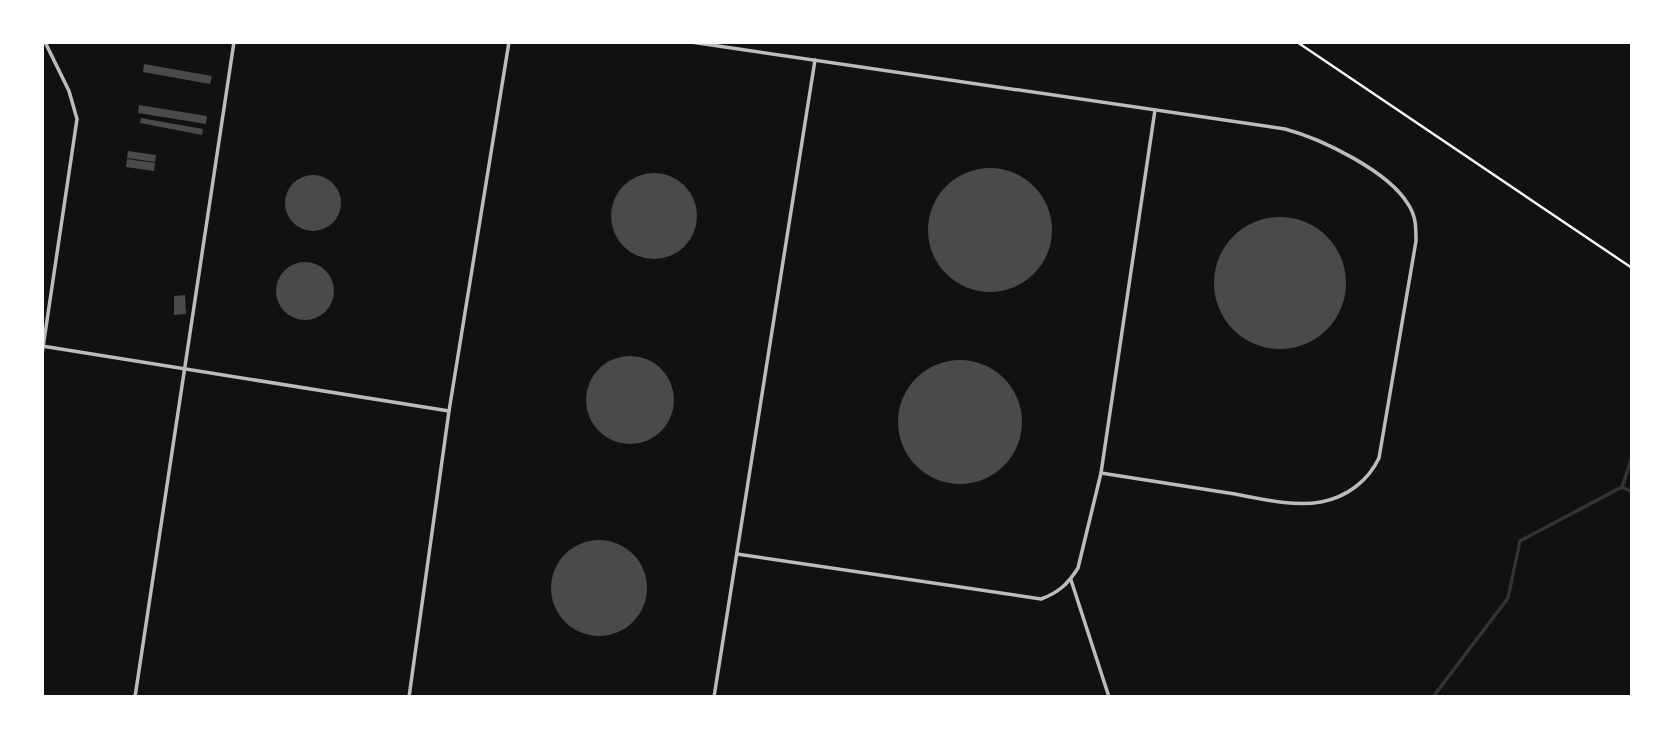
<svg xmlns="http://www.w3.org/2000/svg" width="1674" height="739" viewBox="0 0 1674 739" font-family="'Asap Condensed',sans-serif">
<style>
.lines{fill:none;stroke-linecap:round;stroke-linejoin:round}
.stream{stroke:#333;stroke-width:3.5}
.building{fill:#4a4a4a}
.path{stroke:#f5f5f5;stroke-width:2.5}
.service{stroke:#bcbcbc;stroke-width:3.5}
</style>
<rect width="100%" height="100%" fill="#111"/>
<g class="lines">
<g class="stream">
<polyline points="1622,487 1632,492"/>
<polyline points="1433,697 1508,598 1520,541 1622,487 1632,457"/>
</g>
</g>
<g class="building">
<polygon points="144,64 212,76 210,84 143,72"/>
<polygon points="139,105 207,116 206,124 138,113"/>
<polygon points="141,118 203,129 202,135 140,123"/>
<polygon points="128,151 156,155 155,162 127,158"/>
<polygon points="127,159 155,163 154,171 126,167"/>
<circle cx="990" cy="230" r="62"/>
<circle cx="654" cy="216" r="43"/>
<circle cx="313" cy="203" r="28"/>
<circle cx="1280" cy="283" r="66"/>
<circle cx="305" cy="291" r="29"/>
<polygon points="185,295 186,314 174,315 174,296"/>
<circle cx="630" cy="400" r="44"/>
<circle cx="960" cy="422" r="62"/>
<circle cx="599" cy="588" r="48"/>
</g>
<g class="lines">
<polyline class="path" points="1297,42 1632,268"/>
<g class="service">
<path d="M691 42 1285 129C1322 139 1388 171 1408 204 1416 216 1416 227 1416 241L1379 458C1368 481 1347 497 1321 502 1293 507 1262 499 1235 494 1190 487 1146 480 1101 473"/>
<polyline points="42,346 449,411"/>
<polyline points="42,354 77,119 69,91 45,42"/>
<path d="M737 554 1041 599C1058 593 1068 584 1078 568L1101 473 1155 110"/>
<polyline points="1071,580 1109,697"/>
<polyline points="135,697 234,42"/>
<polyline points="409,697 449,411 509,42"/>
<polyline points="714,697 815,60"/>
</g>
</g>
<rect width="1674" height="739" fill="none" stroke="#ffffff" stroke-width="88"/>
</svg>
